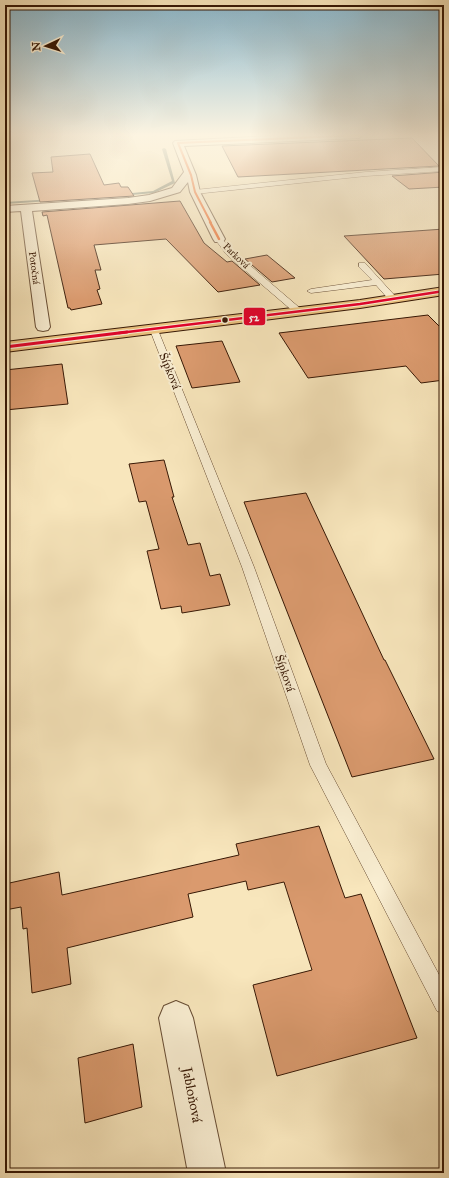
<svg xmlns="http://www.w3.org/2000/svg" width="449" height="1178" viewBox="0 0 449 1178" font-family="'IM FELL Great Primer',serif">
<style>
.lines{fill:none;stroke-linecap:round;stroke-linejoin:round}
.stream{fill:#757d69;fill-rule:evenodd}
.building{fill:#da9a6e;stroke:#371805}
.service-casing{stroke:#674c33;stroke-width:1}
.minor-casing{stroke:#674c33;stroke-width:2}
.primary-casing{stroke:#371805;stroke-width:2}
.service{fill:#faefd3;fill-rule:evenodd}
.minor{fill:#faefd3;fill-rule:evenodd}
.primary{fill:#ecc37e;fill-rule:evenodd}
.bus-1-far1-casing{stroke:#faefd3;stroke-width:3.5}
.bus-1-casing{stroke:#faefd3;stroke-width:4.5}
.bus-2-far1-casing{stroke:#faefd3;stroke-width:4.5}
.bus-2-casing{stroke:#faefd3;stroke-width:5.5}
.bus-1-far1{stroke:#f26522;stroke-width:2}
.bus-1{stroke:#f26522;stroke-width:2.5}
.bus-2-far1{stroke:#e4002b;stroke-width:2.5}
.bus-2{stroke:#e4002b;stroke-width:3}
.bus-dot{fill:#371805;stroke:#faefd3;stroke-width:1.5}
.labels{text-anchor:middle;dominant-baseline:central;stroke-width:4;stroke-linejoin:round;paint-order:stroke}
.far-street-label{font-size:10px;fill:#371805;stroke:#faefd3}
.street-label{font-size:12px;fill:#371805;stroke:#faefd3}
.near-street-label{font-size:14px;fill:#371805;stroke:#faefd3}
.line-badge{stroke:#faefd3;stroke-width:1.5}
.badge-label{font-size:11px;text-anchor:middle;font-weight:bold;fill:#fff}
</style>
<rect width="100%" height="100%" fill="#f8e6bc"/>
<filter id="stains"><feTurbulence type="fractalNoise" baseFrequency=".005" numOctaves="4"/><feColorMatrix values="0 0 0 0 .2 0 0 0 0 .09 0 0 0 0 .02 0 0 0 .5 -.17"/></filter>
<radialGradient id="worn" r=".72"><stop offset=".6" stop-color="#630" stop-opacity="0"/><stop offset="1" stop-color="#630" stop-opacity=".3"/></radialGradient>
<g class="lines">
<g class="stream">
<polygon points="157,135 155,137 153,136 153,135"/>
<polygon points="164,148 166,149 175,183 154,193 120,196 122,194 153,191 172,181 162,149"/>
<polygon points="53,199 51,201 5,204 5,202"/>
</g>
</g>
<g class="building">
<polygon points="412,138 439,166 238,177 222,146"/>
<polygon points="90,154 104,185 119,183 121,187 128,187 134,196 40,202 32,173 53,172 51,157"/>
<polygon points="444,172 444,187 409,189 392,176"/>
<polygon points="180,201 204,243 227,262 232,261 260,285 218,292 166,239 94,245 101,270 95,270 100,289 97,290 102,304 71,310 70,308 68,308 47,215 43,216 42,212"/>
<polygon points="444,229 444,274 384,279 344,236"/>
<polygon points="267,255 295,278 272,282 245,259"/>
<polygon points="428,315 444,331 444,380 421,383 406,366 308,378 279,333"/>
<polygon points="222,341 240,382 192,388 176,346"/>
<polygon points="62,364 68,404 5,410 5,370"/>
<polygon points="164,460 174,497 172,497 188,545 200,543 210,576 220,574 230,605 182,613 181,606 161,609 147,551 159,549 146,501 139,502 129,464"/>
<polygon points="306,493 384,660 385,660 434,759 352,777 244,502"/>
<polygon points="319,826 345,898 361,894 417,1038 277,1076 253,985 312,970 284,882 248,890 246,881 188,894 193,917 67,948 71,984 32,993 27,928 23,929 21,907 5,910 5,884 59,872 62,895 239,855 236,844"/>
<polygon points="133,1044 142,1107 85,1123 78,1058"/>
</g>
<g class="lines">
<defs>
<g id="service">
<polygon points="444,167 444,171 366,176 195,194 192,192 195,190 366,172"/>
<polygon points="219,237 221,238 232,250 301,309 302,311 301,313 295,313 226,254 215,239"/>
<polygon points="359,263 365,263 396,297 396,301 390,301 376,285 311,293 307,291 311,289 372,280 359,267"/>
<polygon points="154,327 158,330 254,567 326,764 444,984 444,1014 437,1011 310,765 242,567 150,330"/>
</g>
<g id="minor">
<polygon points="287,135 363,135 359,138 184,146 196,175 200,192 225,239 223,242 215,242 213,239 190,192 188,182 180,192 150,201 128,204 32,211 50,327 48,330 43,331 38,330 36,327 21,211 5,212 5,206 128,198 149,195 172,188 184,172 173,143 175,141"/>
<polygon points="176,1001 188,1006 193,1018 226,1173 188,1173 159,1018 164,1006"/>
</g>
<polygon id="primary" points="444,287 444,295 360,308 5,352 5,342 360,300"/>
</defs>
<use href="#service" class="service-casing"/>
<use href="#minor" class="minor-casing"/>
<use href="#primary" class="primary-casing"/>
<use href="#service" class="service"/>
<use href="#minor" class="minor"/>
<use href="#primary" class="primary"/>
<defs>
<polyline id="bus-1-far1" points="211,223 195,192 191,175 178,143 359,135"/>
<polyline id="bus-1" points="210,222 219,239"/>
<polyline id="bus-2-far1" points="119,333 360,304 444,291"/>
<polyline id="bus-2" points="5,347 127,332"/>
</defs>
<use href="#bus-1-far1" class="bus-1-far1-casing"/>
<use href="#bus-1" class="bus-1-casing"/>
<use href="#bus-2-far1" class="bus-2-far1-casing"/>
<use href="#bus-2" class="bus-2-casing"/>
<use href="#bus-1-far1" class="bus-1-far1"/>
<use href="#bus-1" class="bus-1"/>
<use href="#bus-2-far1" class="bus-2-far1"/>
<use href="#bus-2" class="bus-2"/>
</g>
<linearGradient id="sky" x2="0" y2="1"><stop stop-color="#8ab9d0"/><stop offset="0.45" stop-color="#fcf4e1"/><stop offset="1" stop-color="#fcf4e1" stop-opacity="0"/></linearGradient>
<rect width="449" height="300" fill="url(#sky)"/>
<circle class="bus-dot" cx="225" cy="320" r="3.5"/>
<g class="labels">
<g class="far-street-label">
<text transform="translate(236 256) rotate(44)">Parková</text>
<text transform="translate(34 268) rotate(82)">Potočná</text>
</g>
<g class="street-label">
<text transform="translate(170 371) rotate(68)">Šípková</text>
<text transform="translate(285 673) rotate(71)">Šípková</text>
</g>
<g class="near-street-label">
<text transform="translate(192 1095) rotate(79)">Jabloňová</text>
</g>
</g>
<rect class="line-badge" x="243" y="307" width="23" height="19" rx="4" fill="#e4002b"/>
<g class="badge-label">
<text x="254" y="321">52</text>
</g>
<rect width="449" height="1178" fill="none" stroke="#f8e6bc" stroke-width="20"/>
<rect x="6" y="6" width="437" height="1166" fill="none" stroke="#371805" stroke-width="2"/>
<rect x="10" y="10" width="429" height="1158" fill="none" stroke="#371805"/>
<g transform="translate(46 46) rotate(266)" stroke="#faefd3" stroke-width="3" paint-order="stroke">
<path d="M0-3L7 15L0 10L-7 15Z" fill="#371805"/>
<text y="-6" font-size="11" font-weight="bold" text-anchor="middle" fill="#371805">N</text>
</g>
<rect width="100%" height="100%" filter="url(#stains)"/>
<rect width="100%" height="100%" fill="url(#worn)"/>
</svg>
